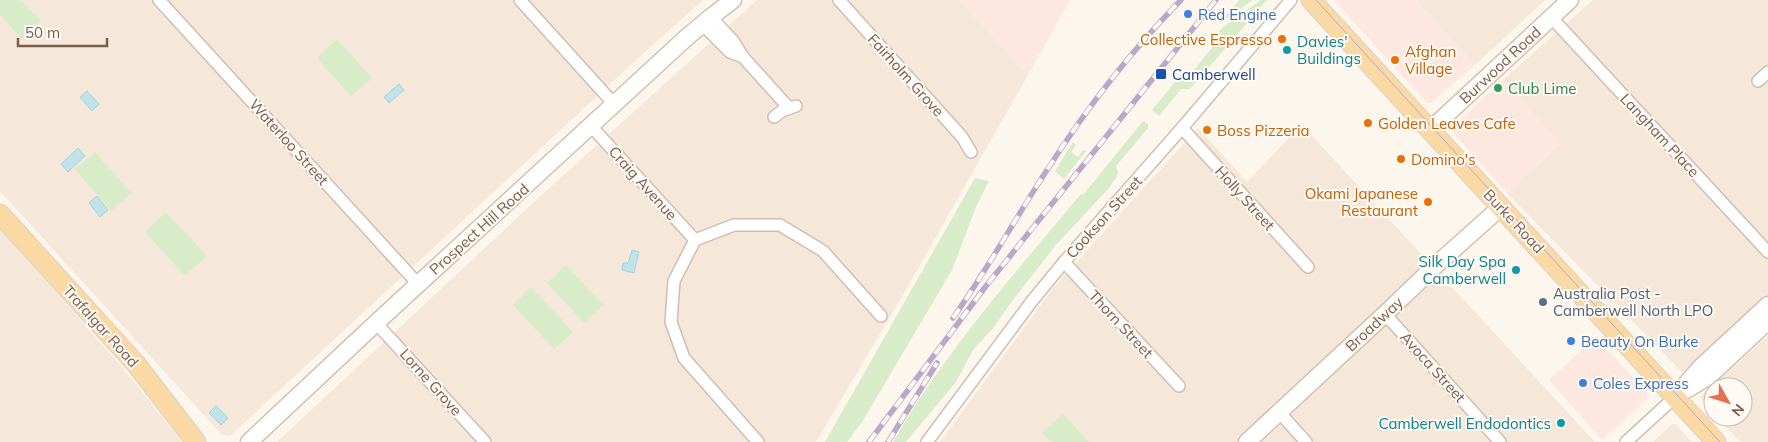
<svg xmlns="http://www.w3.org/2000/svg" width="1768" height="442" viewBox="0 0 1768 442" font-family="Mulish,sans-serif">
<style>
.residential{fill:#f5e8da}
.commercial{fill:#fde8e0}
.green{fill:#d8ecc9}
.water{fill:#bfe3e8;stroke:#a5d3da}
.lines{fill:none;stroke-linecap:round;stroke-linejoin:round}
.street-casing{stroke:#d1beb0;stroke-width:14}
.secondary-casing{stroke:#d6c0b0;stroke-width:19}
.primary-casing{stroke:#dad1cd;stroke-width:21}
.street{stroke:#fff;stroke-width:11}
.secondary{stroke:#fff;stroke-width:16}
.primary{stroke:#fbd9a5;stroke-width:19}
.tram{stroke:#b9a8c9;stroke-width:1}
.rail-casing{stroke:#b9a8c9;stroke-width:5.5}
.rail{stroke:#fffaf3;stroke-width:4;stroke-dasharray:11;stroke-linecap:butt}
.shop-dot{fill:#3f7fe0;stroke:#fffaf3;stroke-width:2}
.food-dot{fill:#e8710a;stroke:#fffaf3;stroke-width:2}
.culture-dot{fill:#0f9aa8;stroke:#fffaf3;stroke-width:2}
.transit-dot{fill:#1a4fb4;stroke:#fffaf3;stroke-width:2}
.leisure-dot{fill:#2e9e5b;stroke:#fffaf3;stroke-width:2}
.service-dot{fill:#5c6f8a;stroke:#fffaf3;stroke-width:2}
.labels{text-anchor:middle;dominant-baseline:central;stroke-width:4;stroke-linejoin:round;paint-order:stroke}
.shop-label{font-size:15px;fill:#366cbe;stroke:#fffaf3;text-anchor:start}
.food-label{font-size:15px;fill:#c56008;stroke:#fffaf3;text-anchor:start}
.culture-label{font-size:15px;fill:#0d838f;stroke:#fffaf3;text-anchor:end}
.street-label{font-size:15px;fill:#7a5c4d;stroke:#fffaf3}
.transit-label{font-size:15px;fill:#164399;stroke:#fffaf3;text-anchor:start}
.leisure-label{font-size:15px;fill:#27864d;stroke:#fffaf3;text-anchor:start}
.service-label{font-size:15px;fill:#4e5e75;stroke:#fffaf3;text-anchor:start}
</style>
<rect width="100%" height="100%" fill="#fdf6ec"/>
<g class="residential">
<polygon points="0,0 703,0 647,50 230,436 222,435 0,191"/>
<polygon points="757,0 959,0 1028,75 903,295 816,442 277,442 534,202"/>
<polygon points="1416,0 1545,0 1475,65"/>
<polygon points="1593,0 1768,0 1768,298 1686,376 1507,193 1560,144 1503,80"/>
<polygon points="1300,126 1303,126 1595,442 940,442 1054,287 1198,128 1247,182"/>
<polygon points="0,229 122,367 182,442 0,442"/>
<polygon points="1768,336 1768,442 1740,442 1717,417 1743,417 1743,387 1713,387 1713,412 1700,397"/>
<polygon points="1672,424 1675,424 1692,442 1653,442"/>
</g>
<g class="commercial">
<polygon points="959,0 1070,0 1028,75"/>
<polygon points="1334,0 1416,0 1475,65 1431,103 1427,103"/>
<polygon points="1503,80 1560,144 1507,193 1450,129"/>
<polygon points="1596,337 1647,393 1647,399 1602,440 1549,380"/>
</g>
<g class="green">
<polygon points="0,0 21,0 41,21 22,39 0,15"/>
<polygon points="1239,0 1253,0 1219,24"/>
<polygon points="1261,0 1267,0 1190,89 1181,89 1159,116 1152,110 1180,76 1186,80 1214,45 1210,41 1223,27"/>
<polygon points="337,39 372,78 351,96 317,58"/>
<path d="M1143 121 1148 124V128L1116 166 1118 173 1116 178 1108 189 1055 246 1010 304 994 327 973 350 956 382 906 442H893C945 352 1014 274 1081 194L1083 195Z"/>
<polygon points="1073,142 1076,145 1071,152 1078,157 1083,150 1086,151 1064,179 1055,171"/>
<polygon points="95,152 131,193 111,211 75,169"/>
<polygon points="975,178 989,181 976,207 952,270 862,422 847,442 825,442"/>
<polygon points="166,212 207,256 185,276 145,232"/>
<polygon points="566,265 603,305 584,323 547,283"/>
<polygon points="531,287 573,332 554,349 513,305"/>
<polygon points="1063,414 1089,442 1051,442 1042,433"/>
</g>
<g class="water">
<polygon points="399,84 404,90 389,103 384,97"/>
<polygon points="87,91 99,104 92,111 80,97"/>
<polygon points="78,148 85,156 68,172 61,164"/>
<polygon points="97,196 108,210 100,217 89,203"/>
<polygon points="632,250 639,252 634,273 622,270 623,263 628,263"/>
<polygon points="216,406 228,418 221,425 209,413"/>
</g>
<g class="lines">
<defs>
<g id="street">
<polyline points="159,0 418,284"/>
<polyline points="520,0 614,104"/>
<polyline points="839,0 962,137 971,152"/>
<polyline points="711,17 733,41 743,57 789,108"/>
<polyline points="1551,17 1768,252"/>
<polyline points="702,24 730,52 743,57"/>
<polyline points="1758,81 1768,72"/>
<polyline points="774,117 782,111 796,106"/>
<polyline points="591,126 695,240"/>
<polyline points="1182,128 1308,267"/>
<polyline points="1064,262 1179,386"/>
<polyline points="1385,314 1500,442"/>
<polyline points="376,323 485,442"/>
<polyline points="1279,412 1306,442"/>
<polyline points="758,442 684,358 671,322 674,281 695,240 734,225 780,225 823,251 881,316"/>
<polyline points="927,442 1032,301 1064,262 1182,128 1291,0"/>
<polyline points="1626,442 1675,397"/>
</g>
<g id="secondary">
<polyline points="1430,130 1570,0"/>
<polyline points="1688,389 1709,376 1768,321"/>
<polyline points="1675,397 1701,367 1768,305"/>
<polyline points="249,442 376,323 686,38 711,17 733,0"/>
<polyline points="1247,442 1385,314 1436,265 1501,207"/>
</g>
<g id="primary">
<polyline points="1311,0 1716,442"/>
<polyline points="0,214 136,364 196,442"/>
</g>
</defs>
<use href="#street" class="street-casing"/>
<use href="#secondary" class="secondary-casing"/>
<use href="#primary" class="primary-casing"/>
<use href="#street" class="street"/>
<use href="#secondary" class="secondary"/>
<use href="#primary" class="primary"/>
<polyline class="tram" points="1316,0 1720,442"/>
<defs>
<g id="rail">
<path d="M953 318C987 270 1015 219 1047 170 1086 109 1131 51 1181 0"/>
<polyline points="869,442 986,286 1216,0"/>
<polyline points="888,442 937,363"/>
</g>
</defs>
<use href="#rail" class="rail-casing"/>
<use href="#rail" class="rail"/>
</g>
<g class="shop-dot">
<circle cx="1188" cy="14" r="5"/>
<circle cx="1571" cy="341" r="5"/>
<circle cx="1583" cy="383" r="5"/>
</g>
<g class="food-dot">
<circle cx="1282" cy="39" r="5"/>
<circle cx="1395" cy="60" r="5"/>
<circle cx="1368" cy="123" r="5"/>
<circle cx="1207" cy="130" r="5"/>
<circle cx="1401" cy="159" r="5"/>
<circle cx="1428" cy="202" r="5"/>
</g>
<g class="culture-dot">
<circle cx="1287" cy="50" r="5"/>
<circle cx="1516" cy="270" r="5"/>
<circle cx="1561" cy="423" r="5"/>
</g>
<rect class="transit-dot" x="1155" y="68" width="12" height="12" rx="2.5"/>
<circle class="leisure-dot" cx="1498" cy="88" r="5"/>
<circle class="service-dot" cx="1543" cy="302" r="5"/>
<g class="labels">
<g class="shop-label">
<text x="1198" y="14">Red Engine</text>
<text x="1581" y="341">Beauty On Burke</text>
<text x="1593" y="383">Coles Express</text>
</g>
<g class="food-label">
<text x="1272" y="39" text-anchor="end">Collective Espresso</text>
<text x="1405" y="51">Afghan<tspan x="1405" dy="17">Village</tspan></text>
<text x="1378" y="123">Golden Leaves Cafe</text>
<text x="1217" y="130">Boss Pizzeria</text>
<text x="1411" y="159">Domino's</text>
<text x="1418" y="193" text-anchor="end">Okami Japanese<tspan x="1418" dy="17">Restaurant</tspan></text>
</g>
<g class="culture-label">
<text x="1297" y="41" text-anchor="start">Davies'<tspan x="1297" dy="17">Buildings</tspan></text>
<text x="1506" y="261">Silk Day Spa<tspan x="1506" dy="17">Camberwell</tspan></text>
<text x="1551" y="423">Camberwell Endodontics</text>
</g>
<g class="street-label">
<text transform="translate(1500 65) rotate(-43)">Burwood Road</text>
<text transform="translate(906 75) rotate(48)">Fairholm Grove</text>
<text transform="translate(1660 135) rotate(47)">Langham Place</text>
<text transform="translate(289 142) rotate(48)">Waterloo Street</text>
<text transform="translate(643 183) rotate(48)">Craig Avenue</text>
<text transform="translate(1245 198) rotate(48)">Holly Street</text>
<text transform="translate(1104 217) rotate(-48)">Cookson Street</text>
<text transform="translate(1514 221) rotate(47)">Burke Road</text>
<text transform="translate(479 229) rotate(-42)">Prospect Hill Road</text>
<text transform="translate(1121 324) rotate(47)">Thorn Street</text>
<text transform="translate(1374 324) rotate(-43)">Broadway</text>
<text transform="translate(101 326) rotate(48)">Trafalgar Road</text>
<text transform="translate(1433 367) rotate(48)">Avoca Street</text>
<text transform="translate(431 382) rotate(48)">Lorne Grove</text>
</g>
<g class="transit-label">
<text x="1172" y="74">Camberwell</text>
</g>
<g class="leisure-label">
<text x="1508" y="88">Club Lime</text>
</g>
<g class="service-label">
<text x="1553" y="293">Australia Post -<tspan x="1553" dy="17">Camberwell North LPO</tspan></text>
</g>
</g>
<g transform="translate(1728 402) rotate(129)"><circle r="24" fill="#fffaf3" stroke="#cabbb1"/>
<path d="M0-4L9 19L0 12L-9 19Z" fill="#e76f51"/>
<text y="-8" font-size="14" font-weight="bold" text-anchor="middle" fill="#7a5c4d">N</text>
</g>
<path d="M18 38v8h89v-8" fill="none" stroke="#7a5c4d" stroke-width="2.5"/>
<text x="25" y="38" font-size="15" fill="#7a5c4d" stroke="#fffaf3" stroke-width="4" paint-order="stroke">50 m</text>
</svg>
